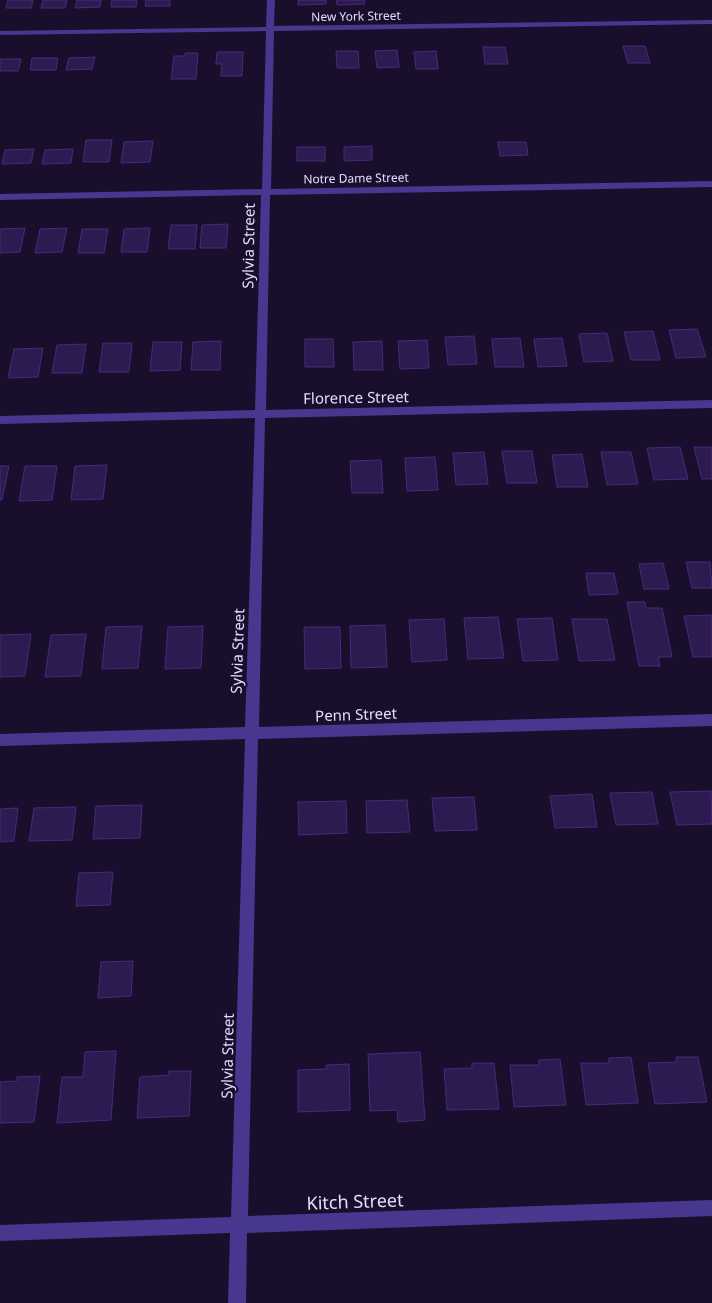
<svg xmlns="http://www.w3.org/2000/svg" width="712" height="1303" viewBox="0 0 712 1303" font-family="'Noto Sans',sans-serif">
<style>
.building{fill:#2c1a50;stroke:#462a7d}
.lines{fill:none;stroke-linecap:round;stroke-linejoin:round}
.street{fill:#47378f;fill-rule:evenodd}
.labels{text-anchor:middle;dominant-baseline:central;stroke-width:4.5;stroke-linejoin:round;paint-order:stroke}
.far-street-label{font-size:12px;fill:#e4dcff;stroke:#190f2d}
.street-label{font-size:15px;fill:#e4dcff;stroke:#190f2d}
.near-street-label{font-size:18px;fill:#e4dcff;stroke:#190f2d}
</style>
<rect width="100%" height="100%" fill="#190f2d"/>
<g class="building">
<polygon points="8,0 33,0 31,8 6,8"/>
<polygon points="43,0 67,0 65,8 41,8"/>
<polygon points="77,0 101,0 100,7 75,8"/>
<polygon points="112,0 137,0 136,7 111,7"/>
<polygon points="146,0 170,0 170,6 145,6"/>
<polygon points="298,0 326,0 326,4 298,5"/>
<polygon points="336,0 364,0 365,4 337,5"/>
<polygon points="623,46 645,46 650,63 628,63"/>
<polygon points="483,47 505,47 508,64 485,64"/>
<polygon points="397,50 399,67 377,68 375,51"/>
<polygon points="336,51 358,51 359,68 337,68"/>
<polygon points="436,51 438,69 416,69 414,52"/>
<polygon points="217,52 243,52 242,76 221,76 222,64 216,64"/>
<polygon points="185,53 198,53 196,79 171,79 174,56 185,56"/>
<polygon points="95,57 92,69 66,70 69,58"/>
<polygon points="32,58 58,58 56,70 30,70"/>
<polygon points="0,59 21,59 18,71 0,71"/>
<polygon points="86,140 112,140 109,162 83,162"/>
<polygon points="153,141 150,162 121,163 124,142"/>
<polygon points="498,142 526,142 528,155 500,156"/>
<polygon points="372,146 372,160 344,161 344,147"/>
<rect x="297" y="147" width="28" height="14"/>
<polygon points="34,149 31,163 2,164 5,150"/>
<polygon points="73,149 71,163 42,164 45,150"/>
<polygon points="228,224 226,248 200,248 202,225"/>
<polygon points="171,225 197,225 195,249 168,249"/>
<polygon points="25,228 20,252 0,253 0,229"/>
<polygon points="67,228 62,252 35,253 40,229"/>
<polygon points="150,228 147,252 121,252 124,229"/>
<polygon points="82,229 108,229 104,253 78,253"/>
<polygon points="697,329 706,357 676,358 669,330"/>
<polygon points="653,331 660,360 631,360 624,332"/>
<polygon points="607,333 613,361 584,362 579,334"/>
<polygon points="474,336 477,364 448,365 445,337"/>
<polygon points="520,338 524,367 495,367 492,339"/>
<polygon points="562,338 567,366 538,367 534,339"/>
<polygon points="305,339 333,339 334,367 305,367"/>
<polygon points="427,340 429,368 400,369 398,341"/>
<polygon points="221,341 220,370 191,370 193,342"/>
<polygon points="382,341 383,370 354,370 353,342"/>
<polygon points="153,342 182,342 180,370 150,371"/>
<polygon points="103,343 132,343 129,372 99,372"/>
<polygon points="86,344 82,373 52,373 57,345"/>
<polygon points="43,348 38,377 8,378 14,349"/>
<polygon points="680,447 688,479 654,480 647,448"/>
<polygon points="694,447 712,447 712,479 702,479"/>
<polygon points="502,451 532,451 537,483 507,483"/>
<polygon points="484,452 488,484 456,485 453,453"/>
<polygon points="601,452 631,452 638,484 607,485"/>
<polygon points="582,454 588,487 557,487 552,455"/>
<polygon points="435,457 438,490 407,491 405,458"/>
<polygon points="381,460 383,493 352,493 350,461"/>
<polygon points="107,465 103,499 71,500 75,466"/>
<polygon points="0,466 9,466 2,500 0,500"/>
<polygon points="25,466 57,466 52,500 19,501"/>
<polygon points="686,562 710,562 712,588 692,588"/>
<polygon points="663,563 669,589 644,589 639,564"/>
<polygon points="586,573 614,573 618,594 589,595"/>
<polygon points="627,602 645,602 646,608 662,608 672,657 658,657 660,666 639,666"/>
<polygon points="712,615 712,657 693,657 684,616"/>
<polygon points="498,617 504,658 468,659 464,618"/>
<polygon points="552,618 558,660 523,661 517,619"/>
<polygon points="444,619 447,660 412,662 409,620"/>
<polygon points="572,619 607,619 615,660 579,661"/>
<polygon points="385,625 387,667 351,668 350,626"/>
<polygon points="142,626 138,668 102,669 106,627"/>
<polygon points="203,626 201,668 165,669 168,627"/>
<polygon points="304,627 340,627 341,668 305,669"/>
<polygon points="31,634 25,676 0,677 0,635"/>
<polygon points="86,634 81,676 45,677 51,635"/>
<polygon points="711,791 712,824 677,825 670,792"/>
<polygon points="652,792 658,824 616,825 610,793"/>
<polygon points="592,794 597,827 555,828 550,796"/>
<polygon points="474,797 477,830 435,831 432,798"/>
<polygon points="407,800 410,832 367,833 366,801"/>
<polygon points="346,801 347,833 299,835 298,802"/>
<polygon points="142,805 140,838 93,839 96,806"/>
<polygon points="76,807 72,840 29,841 34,808"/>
<polygon points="18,808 14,841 0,842 0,809"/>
<polygon points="113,872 110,905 76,906 79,873"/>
<polygon points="133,961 131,996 98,998 101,962"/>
<polygon points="116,1051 111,1120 57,1123 62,1077 83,1077 85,1052"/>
<polygon points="420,1052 425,1120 398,1122 397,1110 370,1111 368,1054"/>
<polygon points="631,1057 638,1103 586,1105 581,1063 609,1063 609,1058"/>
<polygon points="676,1057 698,1057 707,1102 655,1104 648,1063 677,1062"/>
<polygon points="560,1059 566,1105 514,1107 510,1065 539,1065 539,1060"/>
<polygon points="472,1063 494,1063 499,1109 447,1110 444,1069 472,1068"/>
<polygon points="349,1064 350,1110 298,1112 298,1070 327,1069 326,1065"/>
<polygon points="169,1071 191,1071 189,1116 137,1118 140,1077 169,1075"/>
<polygon points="40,1076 34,1122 0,1123 0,1082 17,1081 17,1077"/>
</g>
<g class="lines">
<polygon class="street" points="267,0 275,0 274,26 712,20 712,24 274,31 271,189 712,181 712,187 270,195 266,410 712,400 712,408 265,418 259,727 712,714 712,726 258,739 248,1216 712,1200 712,1216 247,1233 246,1303 228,1303 230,1233 0,1241 0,1225 231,1217 245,739 0,746 0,734 245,727 255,418 0,424 0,416 255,410 261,195 0,200 0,194 262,189 266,31 0,35 0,31 266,27"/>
</g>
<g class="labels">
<g class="far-street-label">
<text transform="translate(356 16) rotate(-1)">New York Street</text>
<text transform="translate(356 178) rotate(-1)">Notre Dame Street</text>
</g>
<g class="street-label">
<text transform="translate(248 246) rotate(-89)">Sylvia Street</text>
<text transform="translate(356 397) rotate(-1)">Florence Street</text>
<text transform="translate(237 651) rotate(-88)">Sylvia Street</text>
<text transform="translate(356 714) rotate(-2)">Penn Street</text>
<text transform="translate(227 1056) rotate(-89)">Sylvia Street</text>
</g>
<g class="near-street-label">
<text transform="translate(355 1201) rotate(-2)">Kitch Street</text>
</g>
</g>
</svg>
